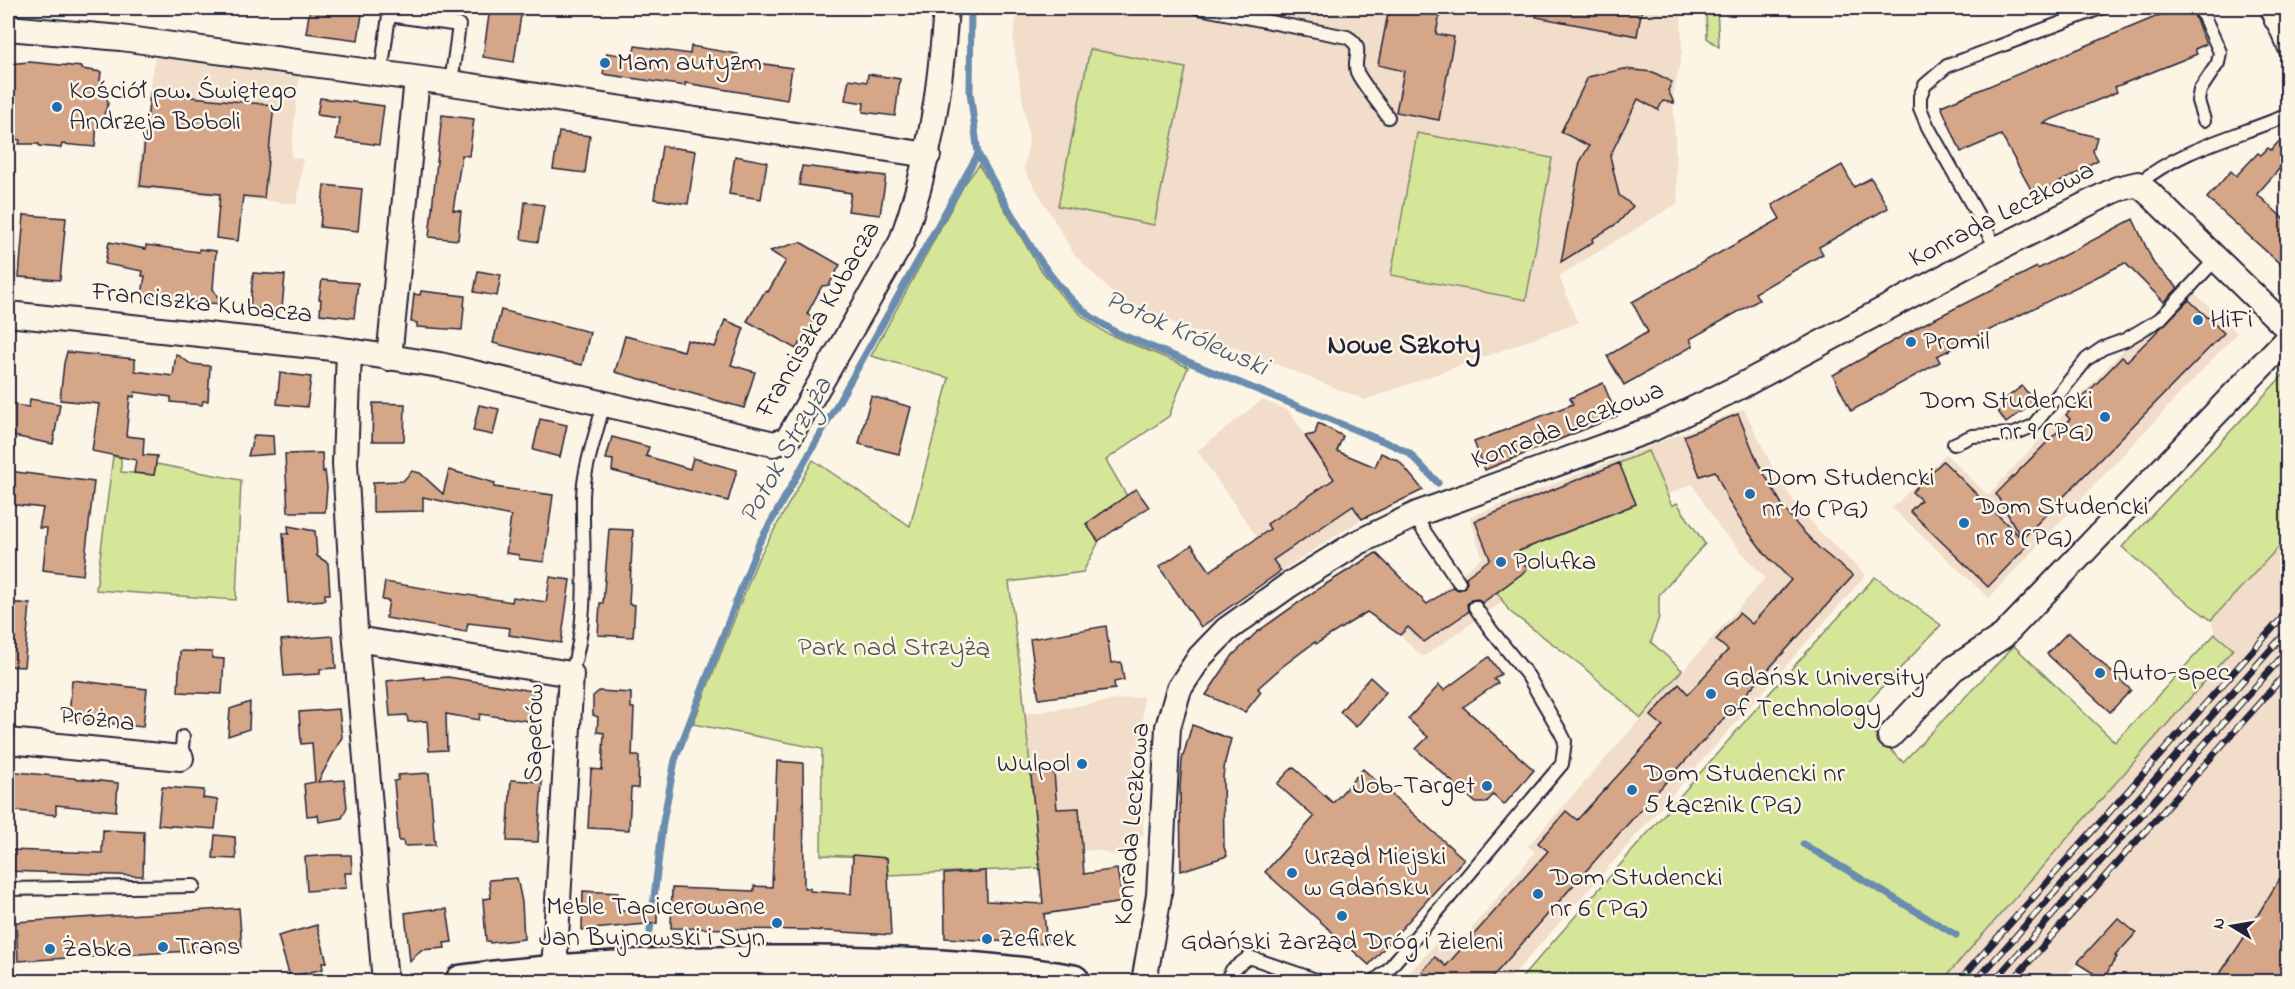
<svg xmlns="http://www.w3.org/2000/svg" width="2295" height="989" viewBox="0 0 2295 989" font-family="'Indie Flower',sans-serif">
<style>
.built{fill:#f1ddc9}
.green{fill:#d6e699;stroke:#7c846a;stroke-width:1.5}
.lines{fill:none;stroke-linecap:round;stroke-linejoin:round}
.stream{stroke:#6a8cae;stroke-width:7}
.building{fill:#d6a688;stroke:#22223b;stroke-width:1.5}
.service-casing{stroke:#22223b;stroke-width:16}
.minor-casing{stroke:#22223b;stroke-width:28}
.secondary-casing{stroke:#22223b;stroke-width:38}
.service{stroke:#fcf5e5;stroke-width:12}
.minor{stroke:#fcf5e5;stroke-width:24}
.secondary{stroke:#fcf5e5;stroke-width:33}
.rail-casing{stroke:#22223b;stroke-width:7}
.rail{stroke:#fcf5e5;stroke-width:4.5;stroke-dasharray:14;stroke-linecap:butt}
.poi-dot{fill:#1f6fb2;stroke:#fcf5e5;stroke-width:2}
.labels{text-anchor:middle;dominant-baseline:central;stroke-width:5;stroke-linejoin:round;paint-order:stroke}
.poi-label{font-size:27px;fill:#22223b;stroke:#fcf5e5;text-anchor:start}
.street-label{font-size:27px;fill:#22223b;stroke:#fcf5e5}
.park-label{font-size:27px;fill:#4f5352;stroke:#fcf5e5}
.water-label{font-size:28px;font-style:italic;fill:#465774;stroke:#fcf5e5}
.neighbourhood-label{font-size:28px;font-weight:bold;fill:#22223b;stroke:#fcf5e5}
</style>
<rect width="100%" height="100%" fill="#fcf5e5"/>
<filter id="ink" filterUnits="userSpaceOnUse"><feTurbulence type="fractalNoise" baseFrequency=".0167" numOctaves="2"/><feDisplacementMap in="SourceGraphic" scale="12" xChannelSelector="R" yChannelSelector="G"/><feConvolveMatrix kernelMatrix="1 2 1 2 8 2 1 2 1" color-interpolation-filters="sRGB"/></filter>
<g filter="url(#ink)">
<g class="built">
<polygon points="1018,8 1681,8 1682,52 1673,98 1678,203 1559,276 1576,319 1580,322 1365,400 1120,301 1074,254 1024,169 1029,139 1013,41"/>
<polygon points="155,56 299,77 291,157 303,159 297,204 136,188"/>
<polygon points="2185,284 2237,333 1989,598 1892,508 1946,454 1988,495"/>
<polygon points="1262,400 1288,410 1362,519 1281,571 1197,451"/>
<polygon points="1744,409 1772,466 1793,500 1821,533 1866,575 1508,981 1402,981 1438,941 1452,952 1535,852 1528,846 1765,578 1720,528 1692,484 1529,554 1538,577 1423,657 1400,635 1427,604 1482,557 1470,517"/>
<polygon points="2287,538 2288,727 2284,731 2288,733 2287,981 2107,981 2077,964 2061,981 1942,982 2233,649 2215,634 2211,620"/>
<polygon points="1143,696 1142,750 1133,750 1135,785 1144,788 1143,836 1136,840 1135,857 1113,855 1098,850 1038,853 1025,714"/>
</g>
<g class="green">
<polygon points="1706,8 1717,8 1719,47 1707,38"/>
<polygon points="1090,49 1186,68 1154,225 1058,206"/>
<polygon points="1417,133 1552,158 1526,300 1391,275"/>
<polygon points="979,165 1038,266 1060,294 1081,315 1106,333 1188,367 1169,416 1106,460 1127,496 1086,524 1099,541 1083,572 1009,582 1022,684 1040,868 888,875 887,858 821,855 822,749 693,724 758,559 813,460 910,526 949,378 871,356 964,185"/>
<polygon points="2287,371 2287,538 2211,620 2173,592 2122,547"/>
<polygon points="1648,451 1672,506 1677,503 1705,544 1659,595 1659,617 1651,642 1682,670 1641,718 1581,665 1509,611 1497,592 1527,570 1519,551 1636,504 1619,463"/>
<polygon points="113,456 121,458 121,472 154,475 156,464 241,480 236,600 96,590"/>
<polygon points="1875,577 1941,625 1856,715 1903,762 2014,646 2115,742 2215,634 2233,649 1942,981 1518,982 1775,687"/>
</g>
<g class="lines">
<g class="stream">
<path d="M978 154C1007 204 1039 273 1084 311 1093 319 1105 325 1115 332L1395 446 1409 453 1438 483"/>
<polyline points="1803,844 1956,935"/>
<polyline points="650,931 663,822 675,760 758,545 978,154 970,92 971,8"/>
</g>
</g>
<g class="building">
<polygon points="310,8 363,8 358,40 306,33"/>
<polygon points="490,8 522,8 514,62 483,57"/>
<polygon points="1389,8 1441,8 1436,34 1454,37 1439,120 1396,112 1404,71 1378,65"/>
<polygon points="1537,8 1642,8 1637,36 1536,17"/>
<polygon points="2177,8 2191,8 2192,10 2206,44 2195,49 2197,54 2115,87 2117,92 2043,123 2097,137 2093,151 2098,160 2079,170 2080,172 2034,195 2001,135 1961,152 1941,106"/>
<polygon points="635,46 690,54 691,46 738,54 737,60 792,68 787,100 685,83 685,86 603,74 607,53 633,57"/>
<polygon points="29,62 82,67 82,69 101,72 100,81 105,85 108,104 101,122 97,124 95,147 62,144 61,148 39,146 39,144 19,144 20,140 15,139 15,125 8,124 8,64"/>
<polygon points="1624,69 1653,72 1672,82 1668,90 1674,103 1663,101 1658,110 1638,99 1610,156 1619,195 1633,206 1618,223 1592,239 1593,242 1561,262 1580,162 1589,146 1561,132 1588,77"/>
<polygon points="868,74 900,79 895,116 863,112 864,103 845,100 849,79 867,82"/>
<polygon points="150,93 274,105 264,198 243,196 238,241 216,238 220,194 140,186"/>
<polygon points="320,98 384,106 379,145 336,139 339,118 317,115"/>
<polygon points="442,115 474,119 469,156 462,155 453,210 461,211 458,240 429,237"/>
<polygon points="559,132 590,136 585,173 553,169"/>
<polygon points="2288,132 2288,159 2257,194 2288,223 2288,271 2207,198 2231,171 2236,176 2258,153 2261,155 2268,148 2271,150"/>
<polygon points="662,146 696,151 688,204 654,199"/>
<polygon points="735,156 767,162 761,199 729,194"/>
<polygon points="1842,165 1854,187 1871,178 1888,208 1819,247 1823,254 1755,293 1759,300 1690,339 1693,346 1624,385 1607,356 1648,332 1632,302 1780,219 1772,205"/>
<polygon points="802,166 886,176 880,215 848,211 851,193 799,185"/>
<polygon points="324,185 362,189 358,231 320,227"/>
<polygon points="525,202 544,205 538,242 521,239"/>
<polygon points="24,215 66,218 60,280 19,277"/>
<polygon points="2133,219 2154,264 2178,288 2164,302 2125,263 1937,356 1940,362 1851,411 1833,375 1920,326 2037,267 2038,269"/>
<polygon points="109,242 146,249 146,245 199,252 199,249 216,251 213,289 222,304 178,301 142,295 145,276 142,276 143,271 105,264"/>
<polygon points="800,242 840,265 829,285 822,286 807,314 815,319 796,349 747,321 765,291 768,292 786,261 770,251"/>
<polygon points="478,271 501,275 497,296 474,292"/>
<polygon points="253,273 285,275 282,308 273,319 266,309 250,308"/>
<polygon points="322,280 358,283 354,318 320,314 321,299 319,299"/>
<polygon points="421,291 465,296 462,330 417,327 417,323 411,322 414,294 420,295"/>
<polygon points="2189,300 2224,333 2022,539 2028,545 1988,587 1910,511 1921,500 1912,492 1943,461 2022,539 1996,494 2070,419 2066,415 2122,357 2127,361"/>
<polygon points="501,310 590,332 582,365 493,343"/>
<polygon points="725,320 744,328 731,365 755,372 744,408 615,372 625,336 684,351 687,340 715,347"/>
<polygon points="67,352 135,359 135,371 173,376 176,354 191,364 210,366 208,401 203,401 202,405 171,402 171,397 135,392 134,397 130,396 126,436 144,438 143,455 157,456 154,475 134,473 136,460 92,451 99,404 60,400 64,363"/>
<polygon points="280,373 311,377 307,407 277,404"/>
<polygon points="1603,383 1617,416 1485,470 1474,442 1573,404 1570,398"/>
<polygon points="2022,386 2035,402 2006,423 1995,407"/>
<polygon points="871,396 911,407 899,454 859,444"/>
<polygon points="30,399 60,404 53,444 8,435 8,404 29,407"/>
<polygon points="373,403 405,404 404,441 372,441"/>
<polygon points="479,405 499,409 493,435 473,431"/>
<polygon points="1738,414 1758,463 1784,508 1798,526 1820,549 1853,576 1607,847 1489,981 1414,981 1435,957 1446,966 1548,851 1538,843 1566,811 1577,820 1663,726 1651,716 1679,684 1688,694 1728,650 1716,640 1739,613 1752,624 1791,580 1765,554 1744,526 1729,502 1715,471 1700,476 1684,436"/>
<polygon points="540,419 567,425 560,457 533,450"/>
<polygon points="1318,423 1343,436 1337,451 1375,467 1381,453 1399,461 1423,490 1362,519 1353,506 1273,560 1281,571 1201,627 1159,567 1192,545 1210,571 1270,529 1267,524 1334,479 1305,436 1315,434"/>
<polygon points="254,435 273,436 274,454 248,456"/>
<polygon points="612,437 649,447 646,456 690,469 693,458 737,470 728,501 612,471 613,460 606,459"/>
<polygon points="322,453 323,472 325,471 327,487 325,512 288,512 285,454"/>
<polygon points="1619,463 1636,504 1519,551 1527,570 1482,603 1478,599 1471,600 1467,604 1468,612 1424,642 1408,627 1400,635 1367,612 1316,644 1315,642 1283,666 1258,688 1261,692 1245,712 1206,695 1233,655 1257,632 1318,589 1376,553 1427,604 1452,587 1459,590 1464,588 1467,582 1466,577 1490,559 1475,521"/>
<polygon points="449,470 495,483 494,487 553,495 544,562 519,559 519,555 506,553 511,516 423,497 423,511 373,512 373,482 403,481 412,471 420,473 443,494"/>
<polygon points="8,471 94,482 83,575 43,570 47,528 39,528 43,508 8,504"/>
<polygon points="1136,489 1149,507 1098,541 1086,524"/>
<polygon points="288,526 315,531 317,556 328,563 330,594 325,594 325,600 288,603 283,533 289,534"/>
<polygon points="609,529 633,530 629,604 635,605 633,637 598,635 600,603 603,603"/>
<polygon points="550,577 570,580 561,643 509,635 510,628 468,623 466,632 386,618 389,601 382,600 385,582 512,602 513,597 546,602"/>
<polygon points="8,602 30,604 24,667 8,666"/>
<polygon points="1106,626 1111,663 1121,662 1124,680 1114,682 1115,689 1039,699 1030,639"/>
<polygon points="2068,632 2131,690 2110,712 2047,654"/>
<polygon points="333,636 336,668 320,669 320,674 284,676 281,640"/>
<polygon points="180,651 212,652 212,658 224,659 222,694 178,692"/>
<polygon points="1489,657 1501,674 1494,679 1498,683 1463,707 1534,770 1504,805 1493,795 1486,803 1476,803 1416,749 1428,737 1408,719 1439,685 1444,690"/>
<polygon points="424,677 424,679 448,677 533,691 528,721 480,714 479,720 446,714 447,750 429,751 427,721 408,722 407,715 390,716 387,681"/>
<polygon points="1370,677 1386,692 1356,727 1340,712"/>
<polygon points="72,680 147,689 143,727 69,719"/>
<polygon points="599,691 631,693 631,708 634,708 632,756 639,756 638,788 631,788 629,830 588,828 591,769 602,770 604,733 597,732 598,717 593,715 593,696"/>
<polygon points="250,702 249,729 228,736 230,709"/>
<polygon points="339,709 342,737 318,782 344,780 347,807 342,818 319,822 318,815 307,816 304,784 315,782 312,743 301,744 299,712"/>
<polygon points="1192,725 1231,739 1225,762 1223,777 1224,847 1227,856 1181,871 1180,787 1182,760"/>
<polygon points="777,761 803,763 804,888 810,888 810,891 851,894 853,855 887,858 891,935 810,930 671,928 672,888 754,891 754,886 772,887"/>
<polygon points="1293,767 1333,803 1363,769 1464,859 1369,965 1265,872 1314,817 1277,784"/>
<polygon points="8,771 118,783 116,811 56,805 56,815 8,810"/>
<polygon points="1054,772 1057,809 1079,808 1084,874 1117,869 1123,902 1044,914 1047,944 945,938 944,874 986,871 987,901 1043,904 1031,775"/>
<polygon points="429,773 435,845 404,846 403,841 399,841 394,781 398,780 398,775"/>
<polygon points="511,780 542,782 538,842 507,841"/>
<polygon points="162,787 204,790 203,798 218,800 215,829 158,825"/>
<polygon points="103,830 144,832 143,876 8,871 8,850 102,853"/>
<polygon points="215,835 235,837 236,859 213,858"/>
<polygon points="332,855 351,855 352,873 345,873 346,888 307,891 305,857"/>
<polygon points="2288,865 2288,981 2215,981 2242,941"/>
<polygon points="517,878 522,902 524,939 490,943 489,941 486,941 483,899 491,898 489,880"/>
<polygon points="583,891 618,893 617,911 657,911 657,923 582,930"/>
<polygon points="239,908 242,948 18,961 16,922"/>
<polygon points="432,909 432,910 447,909 452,942 444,943 445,948 421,950 410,961 405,913"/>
<polygon points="2118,918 2136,933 2115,956 2117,957 2110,967 2104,980 2077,963"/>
<polygon points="317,925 327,962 322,963 323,969 290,977 278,936"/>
</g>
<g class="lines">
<defs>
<g id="service">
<path d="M1199 8 1347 37C1366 48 1352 57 1357 72 1361 82 1381 106 1388 117"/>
<polyline points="2200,8 2220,52 2218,63 2200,90 2198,101 2204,120"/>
<polyline points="2266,8 2288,56"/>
<polyline points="2271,22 2288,15"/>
<polyline points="381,74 389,15 459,25 451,83"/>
<path d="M2138 184C2180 149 2238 136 2288 115"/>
<polyline points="1997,249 1928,127 1920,108 1920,96 1925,85 1947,66 2101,8"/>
<polyline points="1954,444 1972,436 2014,434 2033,426 2087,359 2103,348 2125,340 2160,319 2216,259"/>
<polyline points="1417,514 1422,528 1459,582"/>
<path d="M571 674C590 619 582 554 583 496 584 465 597 433 604 402"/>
<polyline points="181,758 183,737"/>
<polyline points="8,889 194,886"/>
<polyline points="1225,982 1232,970 1249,957 1322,982"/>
<polyline points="1373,982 1387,971 1562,764 1565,741 1560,731 1528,676 1491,630 1475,607"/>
</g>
<g id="minor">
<polyline points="8,28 121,38 451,83 928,155"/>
<path d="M8 314 323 347 440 365 774 444 788 439 901 243C930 163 940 92 946 8"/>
<polyline points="349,351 345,463 355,630 385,982"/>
<polyline points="389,358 417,79"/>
<polyline points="356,639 571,674 554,971"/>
<polyline points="1890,736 1953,669 2003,636 2288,338"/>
<polyline points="8,741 181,758"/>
<polyline points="1144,982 1159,895 1168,727 1179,689 1200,657 1226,630 1289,585 1357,543 1417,514 1652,429 1739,387 1997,249 2117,189 2138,184 2150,194 2288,329"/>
</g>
<path id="secondary" d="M462 982C579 967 697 962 815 963 901 964 987 967 1073 982"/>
</defs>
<use href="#service" class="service-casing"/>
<use href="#minor" class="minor-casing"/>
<use href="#secondary" class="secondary-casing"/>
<use href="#service" class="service"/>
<use href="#minor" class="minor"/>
<use href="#secondary" class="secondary"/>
<defs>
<g id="rail">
<polyline points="1958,982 2288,611"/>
<polyline points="1975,982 2288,630"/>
<polyline points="1993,982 2288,650"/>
<polyline points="2011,982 2288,671"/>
</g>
</defs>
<use href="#rail" class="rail-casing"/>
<use href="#rail" class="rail"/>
</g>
</g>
<g class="poi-dot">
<circle cx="605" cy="63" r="6"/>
<circle cx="57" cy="107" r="6"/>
<circle cx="2198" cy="320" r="6"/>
<circle cx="1911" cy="342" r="6"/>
<circle cx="2105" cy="417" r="6"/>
<circle cx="1750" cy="494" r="6"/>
<circle cx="1964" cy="523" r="6"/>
<circle cx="1501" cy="562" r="6"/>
<circle cx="2100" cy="673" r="6"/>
<circle cx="1711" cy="694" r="6"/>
<circle cx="1082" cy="764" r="6"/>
<circle cx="1487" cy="786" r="6"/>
<circle cx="1632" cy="790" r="6"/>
<circle cx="1292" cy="873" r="6"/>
<circle cx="1538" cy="894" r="6"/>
<circle cx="1342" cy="916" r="6"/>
<circle cx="777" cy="923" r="6"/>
<circle cx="987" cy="939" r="6"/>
<circle cx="163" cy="947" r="6"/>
<circle cx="50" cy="949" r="6"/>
</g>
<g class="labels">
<g class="poi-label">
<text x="617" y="63">Mam autyzm</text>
<text x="69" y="91">Kościół pw. Świętego<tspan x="69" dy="31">Andrzeja Boboli</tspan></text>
<text x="2210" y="320">HiFi</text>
<text x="1923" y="342">Promil</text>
<text x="2093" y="401" text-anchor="end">Dom Studencki<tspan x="2093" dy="31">nr 9 (PG)</tspan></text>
<text x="1762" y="478">Dom Studencki<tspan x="1762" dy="31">nr 10 (PG)</tspan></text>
<text x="1976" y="507">Dom Studencki<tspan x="1976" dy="31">nr 8 (PG)</tspan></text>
<text x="1513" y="562">Polufka</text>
<text x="2112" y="673">Auto-spec</text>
<text x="1723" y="678">Gdańsk University<tspan x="1723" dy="31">of Technology</tspan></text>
<text x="1070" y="764" text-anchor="end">Wulpol</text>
<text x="1644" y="774">Dom Studencki nr<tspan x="1644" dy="31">5 Łącznik (PG)</tspan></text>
<text x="1475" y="786" text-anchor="end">Job-Target</text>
<text x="1304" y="857">Urząd Miejski<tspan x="1304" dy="31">w Gdańsku</tspan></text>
<text x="1550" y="878">Dom Studencki<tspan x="1550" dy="31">nr 6 (PG)</tspan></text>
<text x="765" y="907" text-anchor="end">Meble Tapicerowane<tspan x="765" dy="31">Jan Bujnowski i Syn</tspan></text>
<text x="999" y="939">Zefirek</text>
<text x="1342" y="942" text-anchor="middle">Gdański Zarząd Dróg i Zieleni</text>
<text x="175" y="947">Trans</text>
<text x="62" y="949">Żabka</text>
</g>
<g class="street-label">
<text transform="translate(2002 215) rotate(-27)">Konrada Leczkowa</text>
<text transform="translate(202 304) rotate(6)">Franciszka Kubacza</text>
<text transform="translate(819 320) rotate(-60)">Franciszka Kubacza</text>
<text transform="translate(1568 426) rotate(-21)">Konrada Leczkowa</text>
<text transform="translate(97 720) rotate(6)">Próżna</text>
<text transform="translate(535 733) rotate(-89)">Saperów</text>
<text transform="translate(1133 824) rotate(-85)">Konrada Leczkowa</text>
</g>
<g class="park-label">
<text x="894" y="648">Park nad Strzyżą</text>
</g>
<g class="water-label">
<text transform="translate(1186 334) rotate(24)">Potok Królewski</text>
<text transform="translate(787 451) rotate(-61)">Potok Strzyża</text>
</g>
<g class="neighbourhood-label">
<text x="1404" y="346">Nowe Szkoty</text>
</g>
</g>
<rect width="2295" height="989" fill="none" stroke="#fcf5e5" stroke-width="30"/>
<rect x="15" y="15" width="2265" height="959" fill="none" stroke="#22223b" stroke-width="2" filter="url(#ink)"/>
<g transform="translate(2232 926) rotate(281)" stroke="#fcf5e5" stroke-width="4.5" paint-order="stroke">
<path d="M0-4.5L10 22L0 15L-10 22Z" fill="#22223b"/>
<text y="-9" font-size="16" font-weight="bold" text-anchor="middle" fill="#22223b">N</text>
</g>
</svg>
